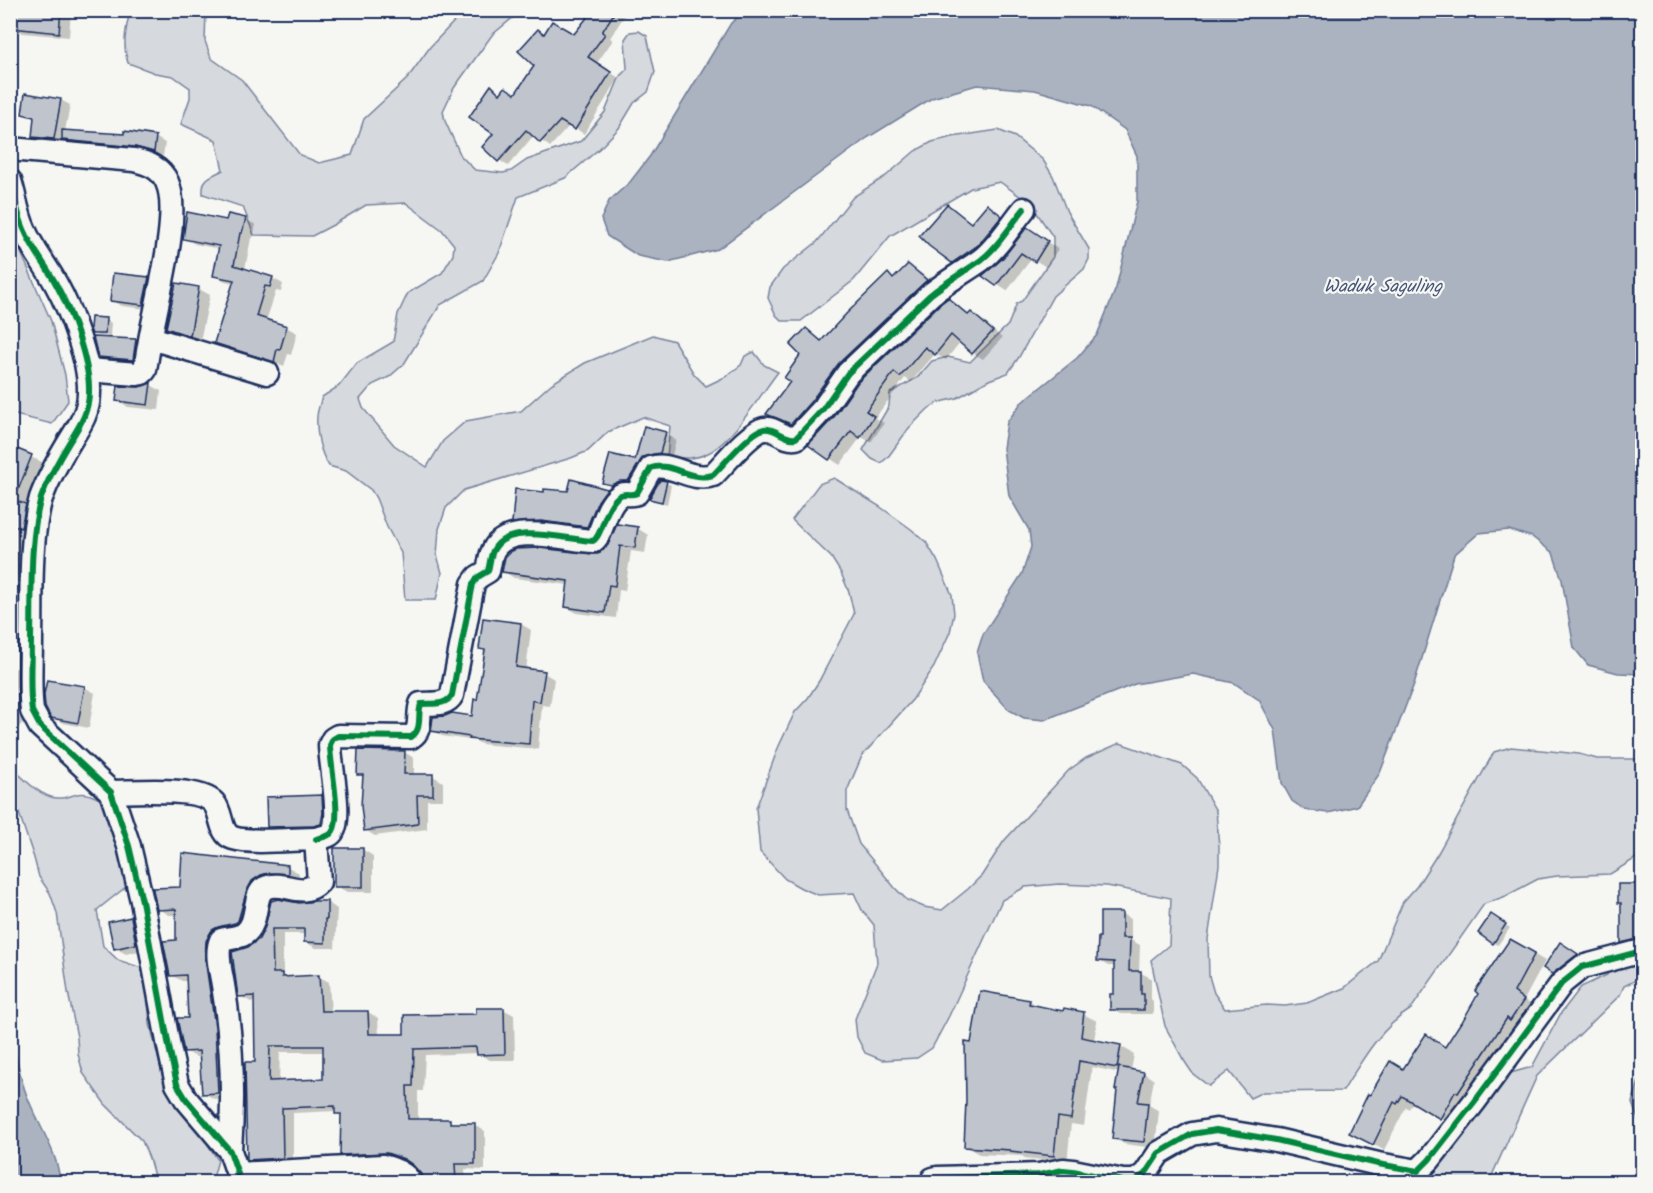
<svg xmlns="http://www.w3.org/2000/svg" width="1653" height="1193" viewBox="0 0 1653 1193" font-family="Kalam,sans-serif">
<style>
.green{fill:#d6d9dd;stroke:#78849e;stroke-width:1.5}
.water{fill:#abb2c0;stroke:#717e99;stroke-width:1.5}
.shadow{fill:#0003;fill-rule:evenodd}
.building{fill:#c0c4cd;stroke:#1b2f5e;stroke-width:1.5;fill-rule:evenodd}
.lines{fill:none;stroke-linecap:round;stroke-linejoin:round}
.street-casing{stroke:#1b2f5e;stroke-width:27}
.street{stroke:#f6f6f2;stroke-width:22}
.cycleway-casing{stroke:#f6f6f2;stroke-width:10}
.cycleway{stroke:#00873e;stroke-width:6}
.labels{text-anchor:middle;dominant-baseline:central;stroke-width:4.5;stroke-linejoin:round;paint-order:stroke}
.water-label{font-size:18px;font-style:italic;fill:#46567b;stroke:#f6f6f2}
</style>
<rect width="100%" height="100%" fill="#f6f6f2"/>
<filter id="ink" filterUnits="userSpaceOnUse"><feTurbulence type="fractalNoise" baseFrequency=".0167" numOctaves="2"/><feDisplacementMap in="SourceGraphic" scale="12" xChannelSelector="R" yChannelSelector="G"/><feConvolveMatrix kernelMatrix="1 2 1 2 8 2 1 2 1" color-interpolation-filters="sRGB"/></filter>
<g filter="url(#ink)">
<g class="green">
<path d="M130 11H206L205 41 211 58 242 80 300 155 319 163 352 155 364 119 407 79 430 47 464 11H521L492 35 454 88 443 111 445 121 461 156 475 170 503 173 511 171 527 160 581 141 605 112 620 76 627 69 625 39 630 32 639 31 647 36 655 72 648 92 634 103 619 128 600 148 565 178 518 197 499 253 483 281 440 305 404 364 389 377 372 385 360 399 363 408 394 445 427 467 443 441 466 421 521 411 551 384 585 363 653 335 674 341 694 374 706 386 725 377 741 365 745 356 754 352 764 365 778 372C761 394 732 442 708 453 695 460 680 458 667 457L670 426 643 417 608 432 588 451 571 458 464 490 446 508 439 529 437 555 442 573 436 600H405L401 553 387 527 376 498 371 490 346 471 329 466C320 453 316 433 317 417 317 411 320 404 322 397L339 386 357 363 393 342 398 314 408 293 442 273 453 255 454 245 442 230 406 203 366 205 333 225 312 236 254 235 243 207 203 194C202 177 210 177 223 170L216 140 181 124 190 98V88L173 76 155 73 128 63C122 45 126 28 130 11Z"/>
<polygon points="998,130 1015,137 1043,160 1053,176 1067,212 1089,249 1089,259 1084,269 1053,296 1019,357 1008,373 989,380 957,398 937,403 928,409 909,428 888,457 881,463 872,459 863,450 889,406 890,393 917,378 932,361 948,357 970,362 1008,325 1017,303 1022,301 1053,257 1053,237 1031,204 1000,182 971,188 890,236 854,280 801,321 782,321 776,315 768,298 770,287 783,269 817,242 853,197 886,176 915,151 932,142 952,137"/>
<polygon points="10,219 20,250 51,321 65,375 68,401 52,424 11,414"/>
<path d="M834 478 879 506 911 529 926 542 937 560 952 595 954 614 950 632 934 667 913 699 862 756 847 791V810L859 844 895 888 907 900 924 907 942 910 968 889 982 875 1004 841 1069 770 1086 758 1120 743 1182 765 1197 778 1216 811 1219 847V865L1208 939 1209 976 1214 993 1225 1009 1267 1005 1285 1006 1307 1003 1344 988 1378 961 1403 902 1417 886 1438 853 1494 752 1511 747 1579 754 1597 759H1639L1642 762V850L1638 857 1610 874 1557 876 1538 879 1506 896 1484 904 1411 1009C1380 1028 1362 1060 1343 1091L1263 1092 1250 1098 1229 1071 1209 1086 1193 1074 1183 1059 1165 1026 1151 960 1169 945 1171 898 1107 886 1059 884 1025 887 1002 900 949 1016 932 1048 917 1058 882 1060 865 1053 857 1037 855 1019 877 963 874 925 862 910 854 893 818 895 801 888 785 879 760 852 756 808 778 748 795 712 808 698 819 681 854 614 849 592 841 573 831 557 792 520 819 484Z"/>
<path d="M10 765C22 777 42 800 60 798 65 798 70 796 74 795 86 791 94 796 105 802L127 886 97 910 103 946 118 960 145 969 150 1024 160 1066 167 1082 218 1160 212 1182H153L154 1176 149 1158 142 1141 105 1104 83 1073 78 1054 77 1037 68 992 57 913 50 893 39 877 34 858 18 810 11 801Z"/>
<polygon points="1642,959 1642,977 1624,986 1620,995 1537,1076 1489,1182 1422,1182 1417,1156 1478,1082 1532,1067 1561,1013 1581,987 1607,975 1609,969"/>
</g>
<g class="water">
<polygon points="746,10 1642,11 1642,674 1618,673 1588,665 1574,648 1562,580 1553,553 1532,537 1509,530 1479,533 1454,555 1414,684 1380,773 1357,806 1328,813 1305,810 1292,801 1282,783 1275,730 1259,700 1234,683 1193,674 1135,684 1044,720 1024,718 1009,710 983,681 977,653 983,634 1022,574 1031,547 1029,530 1009,496 1003,448 1007,422 1021,403 1077,358 1097,335 1116,288 1137,201 1137,156 1125,130 1091,106 1035,90 977,85 932,98 867,138 718,249 668,262 638,256 607,236 601,219 609,201 630,182 650,156 731,23"/>
<path d="M11 1023C15 1048 18 1073 27 1096 38 1125 58 1152 60 1182H11Z"/>
<polygon points="1642,1072 1642,1130 1632,1103"/>
</g>
<g class="shadow">
<polygon points="15,10 71,10 69,37 23,33 13,28"/>
<polygon points="593,10 628,10 610,38 613,40 597,63 619,78 584,134 570,125 550,147 534,135 508,166 499,160 491,87 502,94 516,95 536,66 545,35 575,36"/>
<polygon points="61,100 70,105 65,131 155,137 165,143 163,156 146,151 73,145 64,139 63,144 43,142 34,137 35,119 23,113"/>
<polygon points="947,206 973,224 996,211 1010,222 962,267 953,262"/>
<polygon points="245,219 256,225 253,238 251,238 245,269 272,278 283,284 281,292 276,291 266,321 286,327 297,333 291,355 288,354 284,366 226,348 216,342 234,283 225,281 214,275 220,249 195,244 184,238 228,222"/>
<polygon points="1038,236 1058,249 1046,267 1032,258 1007,291 984,276"/>
<polygon points="909,266 921,273 938,288 803,430 768,413 792,382 802,354 806,329 823,341 888,275 895,279"/>
<polygon points="149,279 159,285 154,310 122,306 111,300"/>
<polygon points="177,284 199,289 210,295 200,341 178,334 168,328"/>
<polygon points="948,300 959,306 970,316 972,314 982,320 1002,338 983,359 973,353 960,342 946,360 935,354 911,382 905,378 875,418 884,423 871,442 861,437 840,465 810,445"/>
<polygon points="92,319 106,320 111,323 110,336 98,336 93,333"/>
<polygon points="95,339 136,341 147,347 144,365 111,363 100,356"/>
<polygon points="151,385 161,391 159,410 128,407 118,400"/>
<polygon points="665,433 676,440 671,459 639,486 615,488 604,482 636,462"/>
<polygon points="10,448 42,462 25,505 35,511 28,571 19,569 12,607 10,607"/>
<polygon points="572,481 606,491 616,496 598,532 525,528 514,522 569,492"/>
<polygon points="666,483 671,485 667,504 651,499"/>
<polygon points="637,528 648,535 645,553 631,551 625,591 619,590 616,618 577,613 566,607 569,585 514,578 503,571 597,555"/>
<polygon points="485,620 521,624 531,630 526,670 544,673 554,679 550,706 542,705 538,749 481,744 476,741 442,736 433,730 473,718 479,701 487,652 481,648"/>
<polygon points="10,665 21,671 14,699 10,698"/>
<polygon points="84,687 95,693 89,728 63,723 52,717"/>
<polygon points="10,708 24,721 16,731 10,728"/>
<polygon points="404,752 414,758 414,776 433,776 443,782 443,800 427,800 427,829 375,836 365,830 364,777 359,774"/>
<polygon points="321,797 338,806 339,824 285,836 269,826"/>
<polygon points="362,849 373,856 373,892 347,892 336,886"/>
<polygon points="184,854 288,867 299,873 298,879 280,878 248,927 229,932 228,1098 214,1099 204,1093 201,1057 196,1057 185,1051 189,1019 188,981 182,981 171,975 178,941 177,915 169,915 159,909 182,889"/>
<polygon points="1642,885 1642,946 1633,948 1622,942 1622,904 1619,902 1619,886"/>
<path d="M327 902 337 909 335 948H316L305 942V934H283V975L288 978 318 976 329 982 331 1013 368 1012 378 1018 379 1036H405L503 1009 514 1015 515 1060H489L478 1053 425 1055 423 1091H418V1120L449 1121 456 1124 474 1125 485 1131V1170L465 1169 466 1182H425L422 1173 414 1164 400 1159 352 1160 342 1154V1116L336 1113V1111L293 1113V1163L260 1165 249 1159 257 1064 256 1002H251L240 996 249 949 299 904ZM280 1052H324L325 1080 279 1082Z"/>
<polygon points="1122,914 1131,919 1131,940 1140,945 1139,972 1151,978 1151,999 1153,1001 1153,1014 1121,1014 1112,1009 1115,995 1115,966 1108,966 1098,960"/>
<polygon points="1496,918 1510,928 1498,945 1494,943"/>
<polygon points="131,919 142,925 146,949 126,954 115,948"/>
<polygon points="1511,941 1545,961 1524,1000 1535,1007 1452,1124 1413,1102 1409,1109 1406,1107 1384,1150 1362,1139 1404,1070 1446,1048"/>
<polygon points="1572,950 1588,961 1564,979 1553,973"/>
<polygon points="1030,1001 1041,1008 1064,1013 1083,1014 1097,1021 1094,1041 1120,1046 1134,1054 1131,1071 1144,1073 1154,1080 1149,1105 1159,1111 1155,1148 1124,1144 1114,1138 1120,1073 1092,1067 1084,1126 1071,1124 1067,1163 1025,1158 1022,1156 979,1154 965,1146 972,1044"/>
<polygon points="1379,1179 1397,1182 1378,1182"/>
<polygon points="381,1181 384,1182 356,1182"/>
</g>
<g class="building">
<polygon points="13,10 61,10 59,33 12,28"/>
<polygon points="593,10 616,10 602,32 605,34 588,57 611,72 575,130 560,121 540,143 526,130 498,162 482,147 493,134 469,117 491,85 500,94 505,87 515,94 534,66 518,51 538,29 544,34 552,21 574,34"/>
<polygon points="25,93 61,99 54,139 32,137 34,117 22,114"/>
<polygon points="62,130 124,134 124,131 156,136 154,152 135,147 62,140"/>
<polygon points="947,204 971,223 987,204 1002,216 978,245 952,263 929,246 919,236"/>
<polygon points="187,212 226,220 228,214 246,218 242,233 240,233 234,265 273,277 270,287 265,286 256,316 287,326 280,350 277,349 274,362 214,343 234,280 213,276 219,246 183,239"/>
<polygon points="1027,227 1048,241 1035,262 1021,253 996,286 982,276 1003,258"/>
<polygon points="908,264 927,280 839,363 812,400 791,424 766,414 790,382 784,378 800,355 790,345 806,328 821,341 847,313 888,273 893,279"/>
<polygon points="113,273 149,277 143,305 110,301"/>
<polygon points="176,283 199,287 190,336 166,328"/>
<polygon points="948,298 968,315 971,312 993,331 972,354 951,335 935,355 925,347 900,377 894,372 866,411 874,416 860,438 851,431 829,460 808,445 834,417 858,382 939,305"/>
<polygon points="91,317 106,318 105,334 92,334 90,329"/>
<polygon points="93,337 136,339 133,360 98,357"/>
<polygon points="151,383 148,405 116,401 118,386 139,387"/>
<polygon points="644,426 666,432 660,453 649,455 643,457 628,481 620,481 611,485 602,483 610,454 635,460"/>
<polygon points="10,446 32,455 11,508 10,508"/>
<polygon points="571,479 607,489 598,501 587,527 541,521 512,523 515,489 544,492 544,489 568,491"/>
<polygon points="660,480 667,481 662,502 649,499"/>
<polygon points="15,501 26,504 21,528 10,525 10,519"/>
<polygon points="617,524 638,527 635,548 620,546 615,586 609,585 605,613 565,607 568,581 502,572 505,557 510,552 516,549 539,548 592,554 598,554 608,545"/>
<polygon points="483,618 521,623 516,667 545,671 540,702 532,700 529,744 469,739 470,737 431,731 433,717 445,716 452,713 472,716 474,699 477,700 485,650 479,649"/>
<polygon points="47,680 85,686 78,723 51,718 45,707 44,694"/>
<polygon points="358,750 405,751 404,774 433,774 433,795 417,795 418,824 364,831 361,806 363,775 357,775"/>
<polygon points="322,795 323,813 321,824 314,826 267,827 266,797"/>
<rect x="334" y="848" width="29" height="39"/>
<polygon points="182,853 288,865 288,874 268,873 261,875 252,881 246,893 238,921 235,923 218,927 212,930 206,941 205,958 215,1027 218,1093 202,1094 199,1051 184,1052 177,1018 188,1018 186,975 170,976 163,941 176,940 176,909 157,910 153,890 153,888 180,887"/>
<polygon points="1618,884 1642,884 1642,938 1621,943 1621,903 1618,903"/>
<path d="M278 899 299 903 315 901H327V919H325V943L304 942V929H272L273 973H282V977L319 975 321 1011H368L369 1034H404V1015L476 1014V1008H504L505 1054 477 1055 476 1047 414 1049 413 1086H407L408 1119H450V1123H475V1164H455L456 1182H423L421 1174 413 1165 404 1159 387 1153 340 1155 341 1114H335V1106L282 1108 283 1158 247 1160 245 1062H255L254 996 238 997 232 952 248 947 259 939 265 927 271 901ZM270 1046H323V1079L269 1081Z"/>
<polygon points="1100,912 1122,912 1122,938 1130,938 1129,971 1141,971 1141,994 1144,994 1144,1010 1110,1010 1110,994 1114,994 1114,962 1097,961 1098,937 1100,937"/>
<polygon points="1491,914 1506,924 1493,944 1478,933"/>
<polygon points="131,917 136,944 114,949 108,922"/>
<polygon points="1510,939 1535,953 1514,992 1524,1000 1510,1021 1507,1018 1458,1093 1455,1092 1440,1119 1402,1096 1397,1104 1394,1102 1373,1145 1349,1133 1368,1094 1370,1095 1390,1061 1403,1069 1426,1034 1445,1047 1461,1022 1462,1022 1478,994 1475,991"/>
<polygon points="1560,942 1578,954 1552,974 1543,968"/>
<polygon points="980,991 1030,1000 1029,1004 1063,1011 1064,1008 1084,1012 1081,1037 1121,1045 1117,1068 1079,1061 1071,1119 1058,1117 1054,1156 1010,1151 1010,1150 964,1147 966,1100 965,1042 971,1043"/>
<polygon points="1119,1067 1144,1072 1138,1102 1148,1103 1144,1142 1112,1139 1117,1090 1115,1090"/>
</g>
<g class="lines">
<defs>
<g id="street">
<path d="M10 149 134 160C148 163 161 168 167 182 180 210 161 284 155 315 151 333 148 351 145 370L142 373 137 374 88 370"/>
<path d="M10 181C15 196 17 214 24 229 32 249 46 265 56 284 71 311 90 361 89 392 89 412 80 425 70 441 59 459 48 479 41 498 29 539 32 596 31 639 31 663 29 688 32 711L40 726 111 792 129 846 142 901 169 1047 177 1084 186 1099 230 1151 238 1174 237 1182"/>
<polyline points="151,338 267,373"/>
<path d="M111 792C134 792 199 786 214 803 223 814 219 833 233 838 251 844 295 839 316 839L319 882C302 900 283 879 265 888 252 895 260 923 244 934 238 938 228 938 221 940 215 953 221 972 223 985 232 1039 234 1097 230 1151"/>
<path d="M316 839C322 837 330 837 333 831 342 816 330 764 330 745L333 739 338 736 411 737C423 730 417 715 421 704 432 703 446 706 452 695L473 584 478 577 488 571C490 564 490 555 494 549 509 522 568 540 593 541 603 535 604 507 619 496 624 492 631 496 637 493L651 468C672 461 689 482 713 475 724 464 750 432 764 429 775 427 784 440 796 438L823 409 848 373 930 295C946 282 964 272 981 260 998 247 1010 226 1024 209"/>
<path d="M238 1174 383 1166C394 1170 404 1172 410 1182"/>
<polyline points="932,1182 933,1179 937,1178 1039,1175 1063,1170 1073,1171 1123,1181 1135,1181 1145,1174 1159,1153 1192,1134 1216,1130 1276,1140 1378,1164 1418,1171 1429,1160 1475,1101 1562,983 1582,967 1642,951"/>
</g>
</defs>
<use href="#street" class="street-casing"/>
<use href="#street" class="street"/>
<defs>
<g id="cycleway">
<path d="M10 181C15 196 17 214 24 229 32 249 46 265 56 284 71 311 90 361 89 392 89 412 80 425 70 441 59 459 48 479 41 498 29 539 32 596 31 639 31 663 29 688 32 711L40 726 111 792 129 846 142 901 169 1047 177 1084 186 1099 230 1151 238 1174 237 1182"/>
<path d="M316 839C322 837 330 837 333 831 342 816 330 764 330 745L333 739 338 736 411 737C423 730 417 715 421 704 432 703 446 706 452 695L473 584 478 577 488 571C490 564 490 555 494 549 509 522 568 540 593 541 603 535 604 507 619 496 624 492 631 496 637 493L651 468C672 461 689 482 713 475 724 464 750 432 764 429 775 427 784 440 796 438L823 409 848 373 930 295C946 282 964 272 981 260 998 247 1010 226 1024 209"/>
<polyline points="932,1182 933,1179 937,1178 1039,1175 1063,1170 1073,1171 1123,1181 1135,1181 1145,1174 1159,1153 1192,1134 1216,1130 1276,1140 1378,1164 1418,1171 1429,1160 1475,1101 1562,983 1582,967 1642,951"/>
</g>
</defs>
<use href="#cycleway" class="cycleway-casing"/>
<use href="#cycleway" class="cycleway"/>
</g>
</g>
<g class="labels">
<g class="water-label">
<text x="1383" y="287">Waduk Saguling</text>
</g>
</g>
<rect width="1653" height="1193" fill="none" stroke="#f6f6f2" stroke-width="36"/>
<rect x="18" y="18" width="1617" height="1157" fill="none" stroke="#1b2f5e" stroke-width="2" filter="url(#ink)"/>
</svg>
